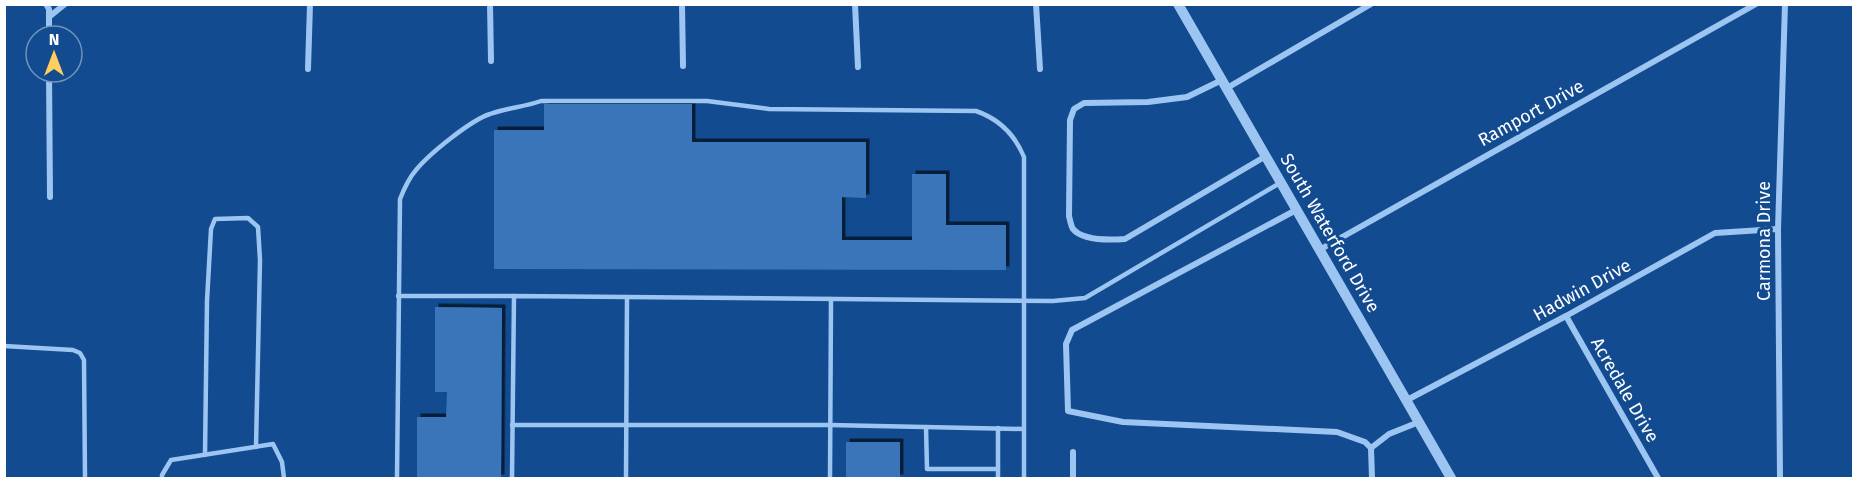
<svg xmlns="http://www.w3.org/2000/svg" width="1858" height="483" viewBox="0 0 1858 483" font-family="'Fira Sans',sans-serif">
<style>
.building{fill:#3a75b9;filter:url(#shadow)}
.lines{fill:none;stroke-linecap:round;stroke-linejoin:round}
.service{stroke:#9dc5f2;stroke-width:4.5}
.minor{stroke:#9dc5f2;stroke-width:6}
.tertiary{stroke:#9dc5f2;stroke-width:10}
.labels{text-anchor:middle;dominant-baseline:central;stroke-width:6;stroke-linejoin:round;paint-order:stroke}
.street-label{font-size:18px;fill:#fff;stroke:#124b90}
</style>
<defs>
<filter id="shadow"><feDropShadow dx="3.5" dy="-3.5" stdDeviation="0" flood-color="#0009"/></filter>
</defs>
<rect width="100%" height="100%" fill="#124b90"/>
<g class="building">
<polygon points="544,104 692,104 692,142 866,142 866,198 842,197 842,240 912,240 912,174 946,174 946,225 1006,225 1006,270 494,269 494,130 544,130"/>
<polygon points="435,307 502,308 501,478 417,478 417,417 446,417 447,392 435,392"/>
<rect x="846" y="442" width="54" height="36"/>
</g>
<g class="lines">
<g class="service">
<polyline points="398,296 514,296"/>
<polyline points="4,346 73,350 80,353 84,360 85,478"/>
<polyline points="512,425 830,425 1023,429"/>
<polyline points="926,427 927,469 998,469"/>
<polyline points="998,428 998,478"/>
<polyline points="205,455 207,301 211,229 215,219 248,218 258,227 260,260 256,447"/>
<polyline points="162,478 162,475 171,460 273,444 282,462 284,478"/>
<path d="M397 478 400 199C404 189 408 179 416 170 429 154 471 120 490 114 507 108 524 107 541 101H707L769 109 976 111C999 119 1015 135 1024 157V478"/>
<polyline points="512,478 514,296 1053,301 1085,298 1280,183"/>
<polyline points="626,478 627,297"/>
<polyline points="830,478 831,299"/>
</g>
<g class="minor">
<polyline points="46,4 49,9 49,36"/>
<polyline points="490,4 491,61"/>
<polyline points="682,4 683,66"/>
<polyline points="855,4 858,67"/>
<polyline points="1036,4 1040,69"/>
<polyline points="49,17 65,4"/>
<polyline points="308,69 310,4"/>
<polyline points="49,72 50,197"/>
<path d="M1222 80 1187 97 1148 102 1084 103 1074 109 1070 120 1069 216C1070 220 1071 226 1073 229 1083 241 1111 240 1125 239L1266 156"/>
<polyline points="1227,88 1371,4"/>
<polyline points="1298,209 1072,330 1066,344 1068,411 1123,422 1337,432 1365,442 1371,448"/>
<polyline points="1321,249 1756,4"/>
<polyline points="1566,316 1658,478"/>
<polyline points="1407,400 1566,316 1715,233 1778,229"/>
<polyline points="1073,478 1073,452"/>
<polyline points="1372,478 1371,448 1389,434 1419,422"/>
<polyline points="1780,478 1778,229 1785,4"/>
</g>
<polyline class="tertiary" points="1178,4 1451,478"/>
</g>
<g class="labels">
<g class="street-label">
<text transform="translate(1531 113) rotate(-29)">Ramport Drive</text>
<text transform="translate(1330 233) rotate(60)">South Waterford Drive</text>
<text transform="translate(1764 241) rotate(-90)">Carmona Drive</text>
<text transform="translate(1582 290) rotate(-29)">Hadwin Drive</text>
<text transform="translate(1625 390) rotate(60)">Acredale Drive</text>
</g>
</g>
<rect width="1858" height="483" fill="none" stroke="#ffffff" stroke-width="12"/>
<g transform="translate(54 54)"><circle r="28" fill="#124b90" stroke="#7193bc" stroke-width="1.5"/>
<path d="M0-4.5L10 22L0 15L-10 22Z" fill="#ffce5e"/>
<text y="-9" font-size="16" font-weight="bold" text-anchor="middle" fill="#ffffff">N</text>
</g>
</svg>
